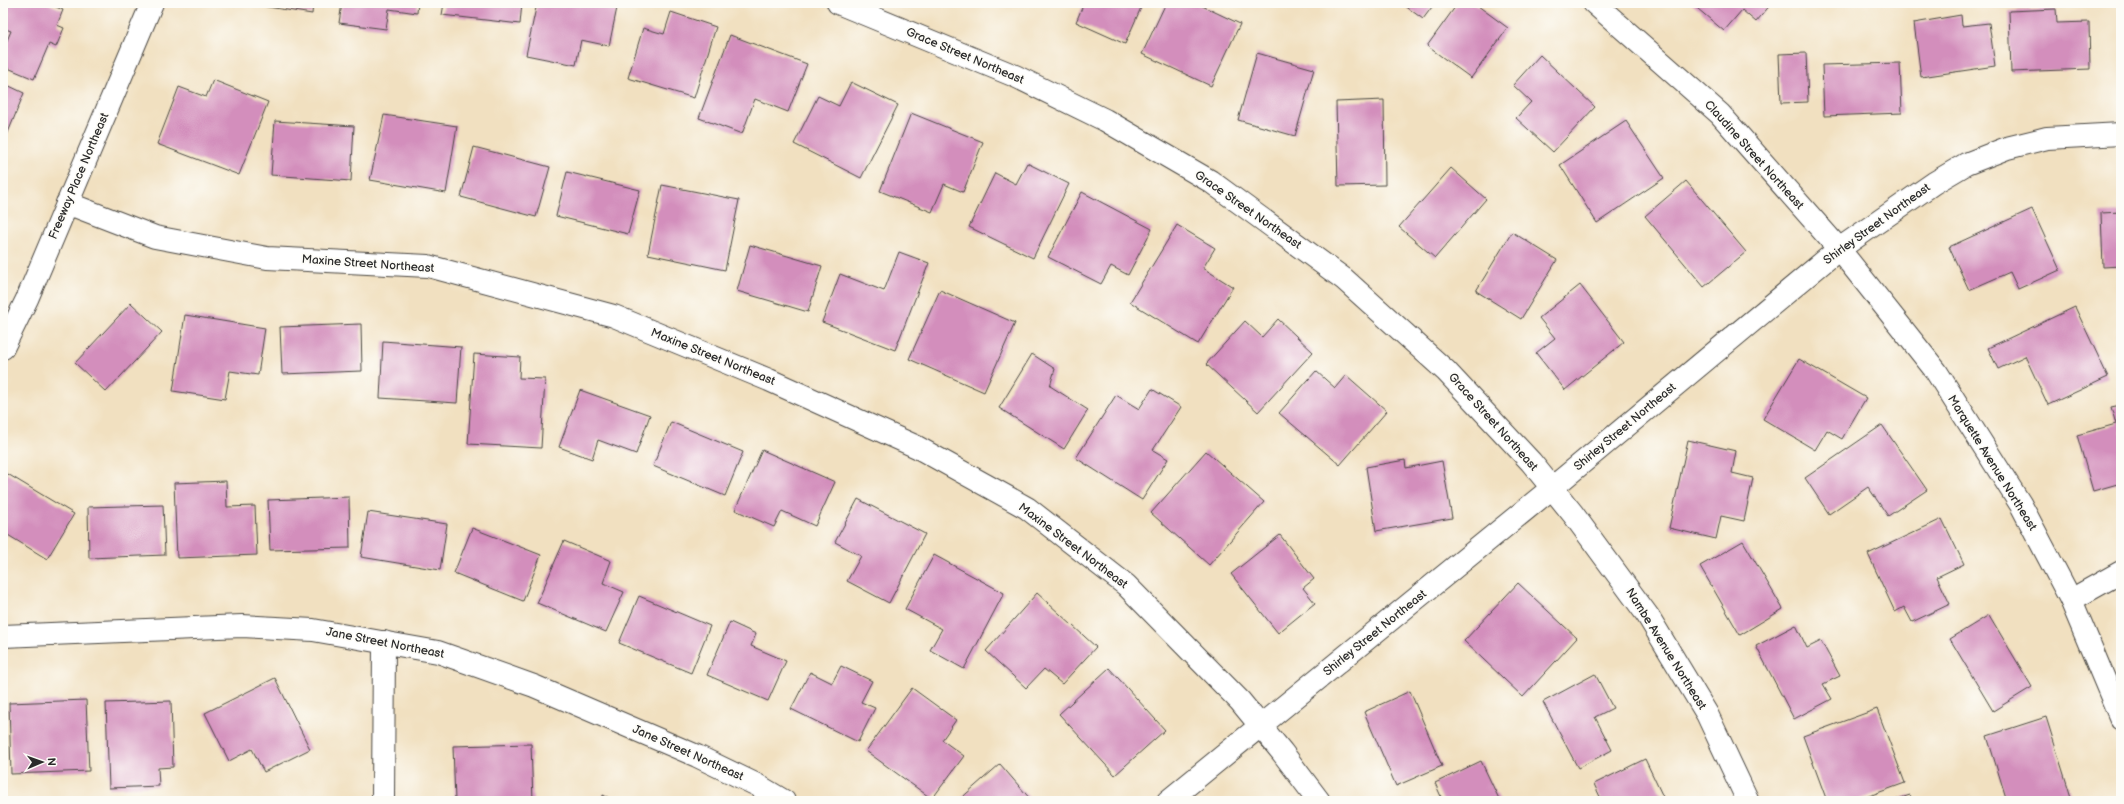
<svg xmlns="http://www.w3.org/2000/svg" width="2124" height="804" viewBox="0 0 2124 804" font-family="'Balsamiq Sans',sans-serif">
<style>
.building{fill:#d38ebc}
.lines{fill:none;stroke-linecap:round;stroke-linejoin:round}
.minor-casing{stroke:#494641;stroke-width:24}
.minor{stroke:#fff;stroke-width:22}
.labels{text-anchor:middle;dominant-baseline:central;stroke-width:3.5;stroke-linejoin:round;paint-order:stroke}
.street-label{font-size:12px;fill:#2b2b2b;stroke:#fdfcf7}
</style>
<rect width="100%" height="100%" fill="#fdfcf7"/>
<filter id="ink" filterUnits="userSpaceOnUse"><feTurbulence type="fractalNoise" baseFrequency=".025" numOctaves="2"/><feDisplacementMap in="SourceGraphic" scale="8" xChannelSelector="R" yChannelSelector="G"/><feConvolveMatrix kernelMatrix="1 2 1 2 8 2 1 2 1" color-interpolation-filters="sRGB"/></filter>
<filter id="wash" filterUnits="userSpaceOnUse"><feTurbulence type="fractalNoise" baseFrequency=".012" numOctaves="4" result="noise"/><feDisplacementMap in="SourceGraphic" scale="16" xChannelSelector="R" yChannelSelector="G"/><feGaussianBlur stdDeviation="0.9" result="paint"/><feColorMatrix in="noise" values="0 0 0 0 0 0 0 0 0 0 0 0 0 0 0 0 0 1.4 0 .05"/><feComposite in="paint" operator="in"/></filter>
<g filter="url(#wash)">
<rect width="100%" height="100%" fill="#f1e0c0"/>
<g id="blocks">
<g class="building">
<polygon points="7,3 47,3 63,10 57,25 64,28 56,47 49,44 34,79 3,66 3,50 11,31 3,28 3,12"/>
<polygon points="243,3 313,3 312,14"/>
<polygon points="342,3 418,3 417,13 389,9 386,29 339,23"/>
<polygon points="444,3 522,3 520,24 442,15"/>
<polygon points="537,3 618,3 609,46 581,40 576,65 526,55"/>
<polygon points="1084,3 1143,3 1125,44 1076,22"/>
<polygon points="1166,3 1196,3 1240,24 1211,86 1142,54"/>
<polygon points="1401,3 1435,3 1423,19"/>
<polygon points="1458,3 1474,3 1508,28 1471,78 1427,46"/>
<polygon points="1691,3 1772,3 1756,22 1742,10 1724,31"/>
<polygon points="2056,9 2057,23 2089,22 2090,69 2011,72 2009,11"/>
<polygon points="671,12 716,27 694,98 628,78 643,28 664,34"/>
<polygon points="1961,15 1962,26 1989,23 1995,66 1921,77 1914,23"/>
<polygon points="730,35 807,64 788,112 755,99 742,134 699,118"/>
<polygon points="1257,53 1314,69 1295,136 1238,120"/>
<polygon points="1806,53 1808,102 1781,103 1779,54"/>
<polygon points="1540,55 1595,107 1553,152 1516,118 1531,102 1513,85"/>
<polygon points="1900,63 1902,113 1824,116 1822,65"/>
<polygon points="213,80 268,102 239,175 157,144 179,87 206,97"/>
<polygon points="851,82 898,105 861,178 794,144 818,96 839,106"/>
<polygon points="3,83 24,93 3,145"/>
<polygon points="1384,100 1385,185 1338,186 1336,102"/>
<polygon points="911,113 983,142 963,192 944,184 932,212 880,191"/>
<polygon points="384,115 457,126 446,193 370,180"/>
<polygon points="275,121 354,126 351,181 271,175"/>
<polygon points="1626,121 1664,178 1597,223 1560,165"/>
<polygon points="474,147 550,167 536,217 461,197"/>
<polygon points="1027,163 1069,184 1033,258 969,227 995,173 1016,184"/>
<polygon points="1451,168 1486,199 1435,258 1399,227"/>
<polygon points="567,172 640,190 628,234 556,216"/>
<polygon points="1686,181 1746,252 1704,287 1645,216"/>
<polygon points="662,185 739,200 725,270 648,254"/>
<polygon points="1082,192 1152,229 1128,275 1111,266 1101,284 1048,257"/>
<polygon points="2032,209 2060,270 2018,289 2010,272 1969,290 1949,247"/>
<polygon points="2121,212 2121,266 2103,267 2101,213"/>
<polygon points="1177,225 1215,248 1203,268 1233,287 1198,344 1130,302"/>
<polygon points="1512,232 1557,260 1521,319 1476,291"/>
<polygon points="750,245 822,266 808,312 737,291"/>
<polygon points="899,252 929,263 895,350 822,322 840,274 884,291"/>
<polygon points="1580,285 1624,342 1565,390 1536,353 1555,338 1539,318"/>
<polygon points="940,290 1015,323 984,392 909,359"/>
<polygon points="131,303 162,332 106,392 75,363"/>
<polygon points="2075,307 2108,377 2048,405 2025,356 1998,369 1988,348"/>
<polygon points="185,315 265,328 258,375 230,371 225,399 173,391"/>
<polygon points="1278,319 1313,352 1258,412 1206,364 1245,321 1262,337"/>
<polygon points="361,324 362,371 282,374 280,327"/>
<polygon points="383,341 461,347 457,403 380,398"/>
<polygon points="474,354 520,357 519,378 545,379 541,448 468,444"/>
<polygon points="1032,354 1055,369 1050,386 1088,410 1064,449 999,408"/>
<polygon points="1799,359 1866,398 1842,439 1827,430 1815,450 1763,419"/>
<polygon points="1316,371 1335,388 1346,375 1387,411 1340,465 1279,413"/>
<polygon points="1152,389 1181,407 1153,450 1168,459 1142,500 1076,458 1116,395 1139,409"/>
<polygon points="580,390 650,415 636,454 598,440 592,459 559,447"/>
<polygon points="2121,405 2121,483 2093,491 2077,435 2116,424 2111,407"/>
<polygon points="671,422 743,452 725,496 653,466"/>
<polygon points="1882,425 1927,490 1888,516 1868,487 1829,514 1805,478"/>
<polygon points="1688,440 1736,451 1732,473 1753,478 1744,521 1721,516 1716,539 1669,528"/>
<polygon points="762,450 835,482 815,526 782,511 774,527 735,510"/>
<polygon points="1206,451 1264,502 1209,565 1151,513"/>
<polygon points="1405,460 1406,468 1442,461 1452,518 1376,531 1366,467"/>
<polygon points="6,473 74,514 47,559 3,532 3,479"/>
<polygon points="226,481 227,507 255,506 257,555 177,558 174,483"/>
<polygon points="349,497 350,548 270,550 268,500"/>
<polygon points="858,499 925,534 889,603 847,581 861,556 835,542"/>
<polygon points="163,505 165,555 89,558 88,507"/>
<polygon points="368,512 447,524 440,570 361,557"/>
<polygon points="1942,519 1964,564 1937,577 1950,604 1912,622 1904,607 1895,612 1868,554"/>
<polygon points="472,528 541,555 523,601 454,573"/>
<polygon points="1280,535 1314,579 1303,588 1315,603 1278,633 1231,574"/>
<polygon points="564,541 611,561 603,583 624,592 606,632 537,603"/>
<polygon points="1743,541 1783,609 1740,635 1700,566"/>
<polygon points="934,555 1004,593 964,669 930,650 942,629 905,609"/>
<polygon points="1518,583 1577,638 1523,697 1464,641"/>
<polygon points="1037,593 1096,647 1062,684 1044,669 1026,688 986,651"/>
<polygon points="639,596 710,626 691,673 619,643"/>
<polygon points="1989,615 2032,687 1993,711 1950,639"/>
<polygon points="730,622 756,634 751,646 786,661 768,701 707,675"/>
<polygon points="1796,625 1807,648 1821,641 1840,676 1823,684 1832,699 1794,719 1756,646"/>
<polygon points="841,666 872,681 861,702 875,708 858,742 791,709 810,672 832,683"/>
<polygon points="1109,668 1165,730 1115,775 1059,714"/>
<polygon points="1595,674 1613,708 1595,717 1612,750 1578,768 1543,702"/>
<polygon points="275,678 310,749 264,772 252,749 229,761 205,713"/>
<polygon points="912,688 956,720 942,740 964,756 932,799 866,751"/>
<polygon points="1410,691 1442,766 1396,786 1364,712"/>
<polygon points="86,700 89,771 11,774 9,703"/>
<polygon points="171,701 173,767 158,768 159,786 109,788 106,703"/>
<polygon points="1877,709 1905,783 1855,801 1827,801 1803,736"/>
<polygon points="2046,717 2071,797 2058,801 2007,801 1987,736"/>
<polygon points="531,744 533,801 455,801 453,746"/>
<polygon points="1645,759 1665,801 1602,801 1594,784"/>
<polygon points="1481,761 1500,801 1443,801 1435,783"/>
<polygon points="1000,764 1032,801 958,801"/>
<polygon points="603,795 616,801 601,801"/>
<polygon points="1910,795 1913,801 1892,801"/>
</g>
</g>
</g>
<g filter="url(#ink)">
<use href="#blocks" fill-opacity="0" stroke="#494641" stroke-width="1"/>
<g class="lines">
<defs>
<g id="minor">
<polyline points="838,3 1015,76 1105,120 1210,181 1344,279 1446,371 1531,462 1573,514 1648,616 1707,714 1748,801"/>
<polyline points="1594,3 1720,114 1839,249 1936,371 2021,505 2071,600 2121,719"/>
<polyline points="67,203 155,237 267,258 428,266 614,316 769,380 917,447 1027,508 1126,585 1240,701 1282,752 1319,801"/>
<polyline points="3,348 27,299 152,3"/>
<polyline points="2071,600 2121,572"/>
<polyline points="3,636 242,626 313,630 438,652 534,686 697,756 757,785 784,801"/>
<polyline points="383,801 384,642"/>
<polyline points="1168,801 1552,488 1839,249 1934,183 1966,164 2007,148 2047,138 2121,134"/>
</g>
</defs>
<use href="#minor" class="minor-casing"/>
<use href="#minor" class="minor"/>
</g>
</g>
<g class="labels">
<g class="street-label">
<text transform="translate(965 56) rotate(23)">Grace Street Northeast</text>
<text transform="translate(1754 155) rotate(48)">Claudine Street Northeast</text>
<text transform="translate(79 176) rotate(-67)">Freeway Place Northeast</text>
<text transform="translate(1248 210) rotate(35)">Grace Street Northeast</text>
<text transform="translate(1877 224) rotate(-36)">Shirley Street Northeast</text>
<text transform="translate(368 264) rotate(4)">Maxine Street Northeast</text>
<text transform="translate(713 357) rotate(22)">Maxine Street Northeast</text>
<text transform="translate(1493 422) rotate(48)">Grace Street Northeast</text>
<text transform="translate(1625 427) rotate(-40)">Shirley Street Northeast</text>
<text transform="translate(1992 463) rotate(58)">Marquette Avenue Northeast</text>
<text transform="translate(1073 546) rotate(37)">Maxine Street Northeast</text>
<text transform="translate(1375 633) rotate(-39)">Shirley Street Northeast</text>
<text transform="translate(385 643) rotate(11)">Jane Street Northeast</text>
<text transform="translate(1666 649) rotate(58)">Nambe Avenue Northeast</text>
<text transform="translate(688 753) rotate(24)">Jane Street Northeast</text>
</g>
</g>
<rect width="2124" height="804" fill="none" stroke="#fdfcf7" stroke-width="16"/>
<g transform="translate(42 762) rotate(88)" stroke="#fdfcf7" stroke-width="3" paint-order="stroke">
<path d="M0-3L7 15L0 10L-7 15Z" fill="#2b2b2b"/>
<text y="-6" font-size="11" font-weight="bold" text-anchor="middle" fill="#2b2b2b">N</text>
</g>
</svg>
